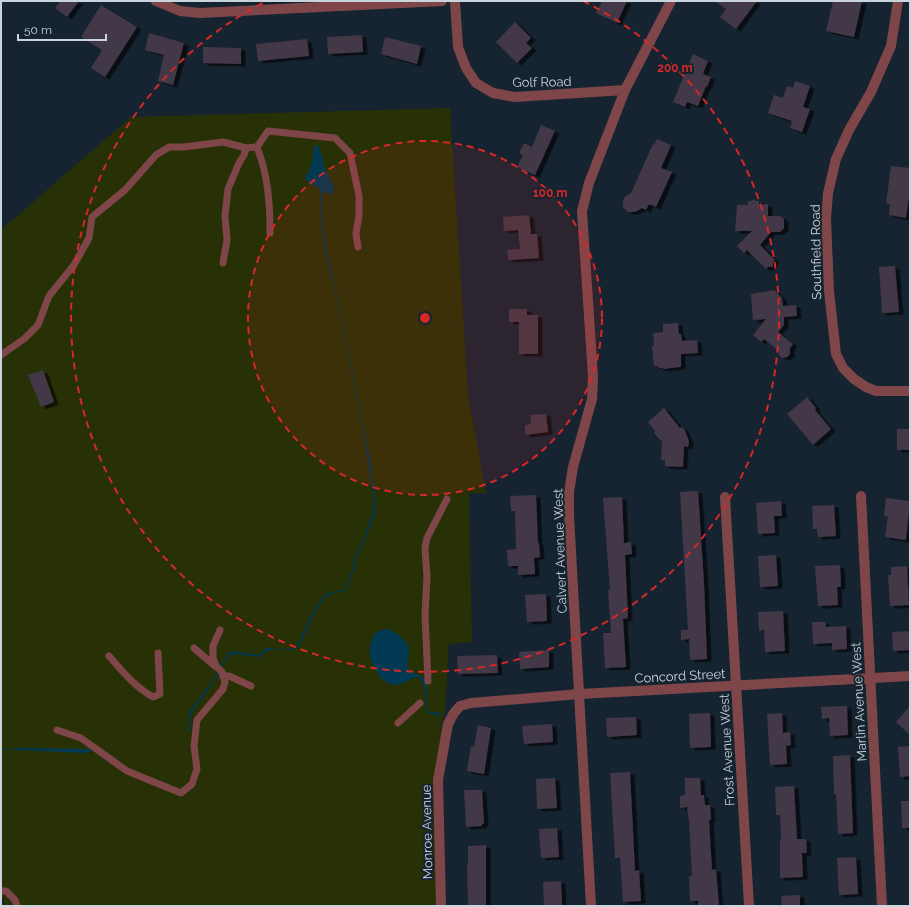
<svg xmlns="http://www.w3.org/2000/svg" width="911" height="907" viewBox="0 0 911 907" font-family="Raleway,sans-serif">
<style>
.green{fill:#273105}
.water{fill:#033a53}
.building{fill:#423747;filter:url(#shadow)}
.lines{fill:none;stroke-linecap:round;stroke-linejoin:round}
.lane{stroke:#7f464a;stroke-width:7}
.street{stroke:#7f464a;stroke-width:10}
.ring{fill:none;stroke:#d62828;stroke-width:2;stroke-dasharray:7 5}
.labels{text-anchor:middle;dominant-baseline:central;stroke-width:4;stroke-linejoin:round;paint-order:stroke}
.street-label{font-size:13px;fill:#cad4dc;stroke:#152430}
.centre{fill:#d62828;stroke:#152430;stroke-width:2}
.ring-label{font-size:12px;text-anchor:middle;font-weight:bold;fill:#d62828;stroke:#152430;stroke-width:4;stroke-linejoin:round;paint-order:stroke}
</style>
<defs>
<filter id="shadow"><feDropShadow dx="4.5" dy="2.5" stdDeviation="0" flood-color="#0009"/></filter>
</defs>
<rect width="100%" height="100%" fill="#152430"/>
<polygon class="green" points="450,108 468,394 486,493 469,493 472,642 449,644 445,712 442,723 438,792 441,906 4,906 4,898 1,898 1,230 131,117"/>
<g class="water">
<path d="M318 145 322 156 324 167 334 187 332 195 322 191V212L327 255 338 299 370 459 376 506 374 517 363 544 356 558 355 568 345 591C340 592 334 592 329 595 317 602 306 634 299 646 290 655 281 647 270 650 266 651 263 654 259 657L236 654 229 655 209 689 193 710 190 720 189 732 187 733 190 710 209 686 229 652H237L259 655 266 648C276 648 291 652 297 646 304 633 316 600 328 593 333 591 339 591 344 590L345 587 353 569 354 558 362 543 373 512 374 502 363 430 337 298 325 255 321 219 320 189 309 183 305 178V175L309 173 313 156 314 146Z"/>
<path d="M386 629C395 630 408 641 409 650 410 655 405 664 408 668 412 674 419 674 424 678L427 688 428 710 430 712 440 713V716L427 713 425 690 421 679C412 675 409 682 401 684 386 688 376 674 372 662 368 651 369 642 376 632Z"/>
<polygon points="1,748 11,749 16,748 89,749 94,751 83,753 1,749"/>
</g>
<g class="building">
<polygon points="61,1 79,1 67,17 55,8"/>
<polygon points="602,1 627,1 617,23 596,13"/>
<polygon points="715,1 757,1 736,29 720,17 726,9"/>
<polygon points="833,1 862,1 854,37 826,31"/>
<polygon points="101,5 137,27 105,77 91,68 102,50 81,37"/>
<polygon points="515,22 531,38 526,43 532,48 517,63 496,42"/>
<polygon points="149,33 184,43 173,85 158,81 164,55 145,50"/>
<polygon points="362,35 363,52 328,54 327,37"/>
<polygon points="385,37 421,46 417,64 381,54"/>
<polygon points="307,39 309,56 258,61 256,44"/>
<polygon points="203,47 241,48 241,64 203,63"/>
<polygon points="693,54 708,61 703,74 711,77 707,87 706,86 698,106 687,102 685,107 673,102"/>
<polygon points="795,81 810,86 803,107 810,109 802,132 790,128 792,121 768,113 774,95 783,98 787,86 793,88"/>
<polygon points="541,125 555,131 535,175 517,167 523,155 519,153 524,143 532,147"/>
<polygon points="657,139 671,145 661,168 672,172 656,207 649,204 646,210 642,208 635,212 628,212 623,207 623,200 626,196 631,193 653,144 654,145"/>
<polygon points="891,166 910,168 910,189 906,218 889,215 890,204 886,203"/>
<polygon points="754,199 756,201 759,201 759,205 768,204 768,216 780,216 784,219 784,228 780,232 771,232 760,245 775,260 773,262 773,267 768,267 766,269 747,250 744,253 737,246 752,231 735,231 737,205 748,205 748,201 751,201"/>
<polygon points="529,215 531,234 537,234 539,258 508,260 507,250 520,249 518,230 504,231 503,217"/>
<polygon points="895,266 899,312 882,313 879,267"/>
<polygon points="774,290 782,298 783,306 796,305 797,316 784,317 784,325 778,332 793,344 790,348 790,354 787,357 782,358 779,355 779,351 764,339 761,342 753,335 766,319 753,320 751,294"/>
<polygon points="509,309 527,309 527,315 538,315 538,354 519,354 519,322 509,322"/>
<polygon points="678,323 679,334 681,334 682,341 697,340 698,353 681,354 681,366 680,367 663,369 663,368 659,368 658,366 654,366 652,346 654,345 653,333 663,332 663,324"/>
<polygon points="43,370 54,402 41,407 28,375"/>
<polygon points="807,397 816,408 815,410 831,429 813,445 787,414"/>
<polygon points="664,408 680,428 682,427 685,431 689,441 688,447 684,446 683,467 665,466 665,460 661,460 662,442 654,433 655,431 648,422"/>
<polygon points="546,414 548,432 525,435 525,425 531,424 530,415"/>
<rect x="897" y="429" width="13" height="21"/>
<polygon points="698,491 704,583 707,659 690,660 689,639 681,640 681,630 688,630 680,492"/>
<polygon points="536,495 538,543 539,543 540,557 534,558 535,574 518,575 518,566 508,566 507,550 516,549 515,511 511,511 510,496"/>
<polygon points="622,497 624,543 631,542 632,554 625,555 628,618 623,619 626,667 605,668 603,633 611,633 608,590 610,590 603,498"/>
<polygon points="886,498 910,501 906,540 885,537 888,516 884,516"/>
<polygon points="781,501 782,516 774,516 775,533 758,534 756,503"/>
<polygon points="834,505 836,536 818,537 817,529 813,529 812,506"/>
<polygon points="776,555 778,586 760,587 758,556"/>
<polygon points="840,565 841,587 837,587 838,605 818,606 815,566"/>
<polygon points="907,566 909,605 890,606 888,575 891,575 891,567"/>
<polygon points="546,594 547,621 527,622 525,595"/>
<polygon points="783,611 785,651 765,652 764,630 759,631 758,612"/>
<polygon points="812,622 825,622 826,627 846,626 847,649 832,650 832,643 813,644"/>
<polygon points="910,631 910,650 893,651 892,632"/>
<polygon points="549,650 549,667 520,669 519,652"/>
<polygon points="497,655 498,673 458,674 457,656"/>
<polygon points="847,706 848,735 830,736 829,718 822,719 821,707"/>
<polygon points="910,706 910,735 896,722"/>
<polygon points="710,713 711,747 690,748 689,714"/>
<polygon points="782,713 783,733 790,732 791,745 786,746 787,764 770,765 767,714"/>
<polygon points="636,717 637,735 607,737 606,718"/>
<polygon points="552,724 553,742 524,744 522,726"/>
<polygon points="478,725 491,728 484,774 467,771 471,746 474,747"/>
<polygon points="910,746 910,776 900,777 898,747"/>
<polygon points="850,755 853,833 838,834 836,794 834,794 833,756"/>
<polygon points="630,772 635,871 639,870 641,901 623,902 620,858 615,858 610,773"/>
<polygon points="555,778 557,808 537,809 536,779"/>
<polygon points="685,778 700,778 701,795 704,795 705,805 710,805 711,820 709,820 712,870 716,869 719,906 698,906 698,901 690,901 689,876 692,876 689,821 687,807 680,808 680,796 685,795"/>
<polygon points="794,786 797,839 806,839 807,853 802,853 803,877 780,878 780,840 781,840 780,815 776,815 775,787"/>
<polygon points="464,790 482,790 484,824 482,824 482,826 466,827"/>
<polygon points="901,801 910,801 910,828 902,828"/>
<polygon points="557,828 559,857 541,858 539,829"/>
<polygon points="486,845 486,906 468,906 467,865 468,865 468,846"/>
<polygon points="856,857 858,894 839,895 837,858"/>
<polygon points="561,881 562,906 544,906 543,882"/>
<polygon points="800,895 800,906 782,906 781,896"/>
</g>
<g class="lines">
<g class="lane">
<path d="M257 147C268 175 270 203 270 233"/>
<polyline points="223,263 227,240 225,216 228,189 239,163 244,155 246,148"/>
<polyline points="1,355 24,339 38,325 49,296 74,265 89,238 92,217 125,190 156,155 169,147 184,147 223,142 246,148 257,147 268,131 335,138 350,153 359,196 359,215 356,234 358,247"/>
<polyline points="194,648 215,666"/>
<path d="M109 656C122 671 135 687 153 697L160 694 158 653"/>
<polyline points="223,676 229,676 251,686"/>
<polyline points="428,681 425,615 427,577 425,548 427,538 447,499"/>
<polyline points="398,723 420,703"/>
<polyline points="57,730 81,738 127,771 181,793 192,784 197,769 194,746 197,720 223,689 225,682 222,672 216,666 213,658 213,646 220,630"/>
<polyline points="1,891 6,891 15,900 17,906"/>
</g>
<g class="street">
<polyline points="156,1 180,11 200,13 442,1"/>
<polyline points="455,1 458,47 466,68 476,83 493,93 515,97 625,90"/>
<polyline points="898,1 891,46 871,92 849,130 836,159 828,193 826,218 829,291 836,354 843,368 854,379 866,387 876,391 910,391"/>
<polyline points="861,496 882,906"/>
<polyline points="725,497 749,906"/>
<polyline points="441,906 438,780 448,724 454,713 460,706 471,703 580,694 910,676"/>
<polyline points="591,906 569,516 569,492 573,467 592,399 593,376 582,211 589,183 625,90 671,1"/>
</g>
</g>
<circle cx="425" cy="318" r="177" fill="#d62828" fill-opacity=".12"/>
<g class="ring">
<circle cx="425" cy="318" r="177"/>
<path d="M583 1A354 354 0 1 1 267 1"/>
</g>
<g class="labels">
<g class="street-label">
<text transform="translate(542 82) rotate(-1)">Golf Road</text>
<text transform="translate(816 252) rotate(-91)">Southfield Road</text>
<text transform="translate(560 551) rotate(-92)">Calvert Avenue West</text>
<text transform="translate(680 676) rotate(-3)">Concord Street</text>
<text transform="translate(859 702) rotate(-93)">Marlin Avenue West</text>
<text transform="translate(727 750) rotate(-93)">Frost Avenue West</text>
<text transform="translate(427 832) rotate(-91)">Monroe Avenue</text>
</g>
</g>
<circle cx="425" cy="318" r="6" class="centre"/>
<g class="ring-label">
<text x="675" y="72">200 m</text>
<text x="550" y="197">100 m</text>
</g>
<rect width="911" height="907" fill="none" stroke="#cad4dc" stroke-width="4"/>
<path d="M18 34v6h88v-6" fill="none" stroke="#cad4dc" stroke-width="2"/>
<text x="24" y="34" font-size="12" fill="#cad4dc" stroke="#152430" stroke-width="3" paint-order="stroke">50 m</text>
</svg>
